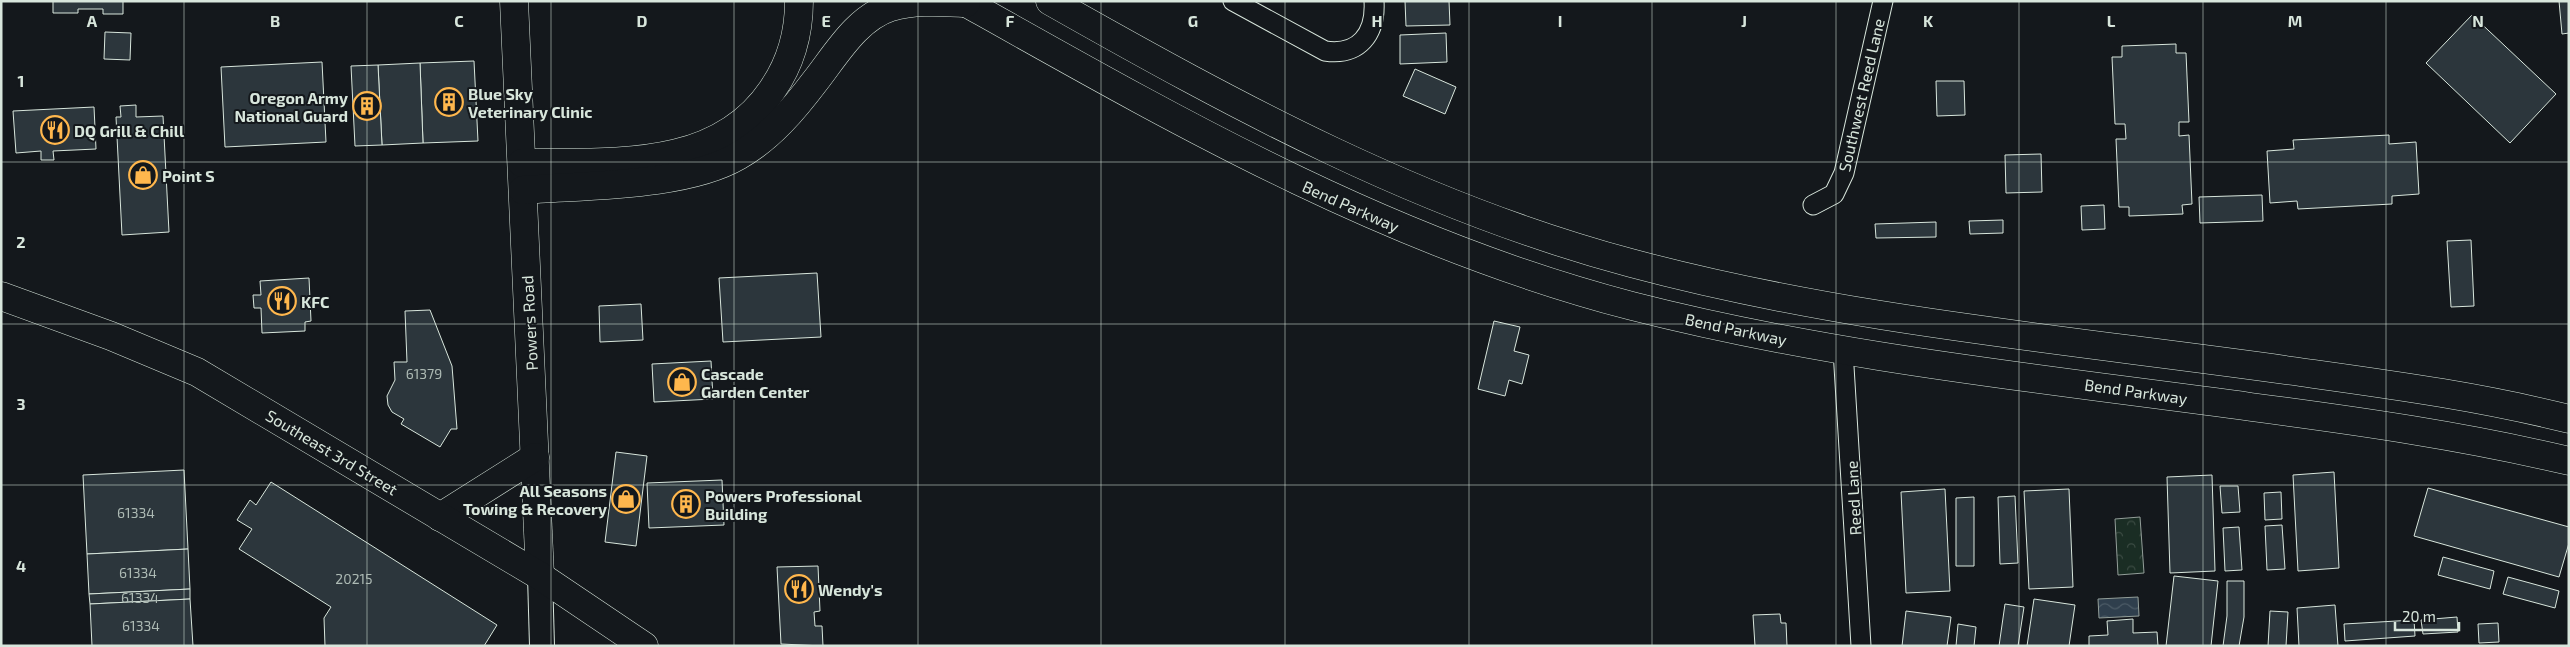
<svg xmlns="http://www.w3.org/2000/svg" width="2570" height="647" viewBox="0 0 2570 647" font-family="'Exo 2',sans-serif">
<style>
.park{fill:url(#park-crowns);stroke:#939e99}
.water{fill:url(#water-waves);stroke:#939e99}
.building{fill:#2c363c;stroke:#d8e6dc}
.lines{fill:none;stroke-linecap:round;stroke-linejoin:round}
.minor-casing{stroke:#d8e6dc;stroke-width:21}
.tertiary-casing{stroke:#d8e6dc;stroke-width:26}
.secondary-casing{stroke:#d8e6dc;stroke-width:29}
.primary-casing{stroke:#d8e6dc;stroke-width:29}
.trunk-casing{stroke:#d8e6dc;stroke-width:29}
.minor{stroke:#14181c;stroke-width:19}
.tertiary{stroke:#14181c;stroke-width:24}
.secondary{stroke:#14181c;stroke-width:28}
.primary{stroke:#14181c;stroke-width:28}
.trunk{stroke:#14181c;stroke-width:28}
.grid{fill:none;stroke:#d8e6dc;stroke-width:1;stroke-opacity:0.55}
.labels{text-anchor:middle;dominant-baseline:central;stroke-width:4;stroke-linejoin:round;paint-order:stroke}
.number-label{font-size:14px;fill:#adbab4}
.poi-label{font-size:16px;font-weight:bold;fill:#d8e6dc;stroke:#14181c;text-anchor:start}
.street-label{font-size:16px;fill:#d8e6dc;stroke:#14181c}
.grid-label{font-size:16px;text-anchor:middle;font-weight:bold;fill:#d8e6dc;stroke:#14181c;stroke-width:4;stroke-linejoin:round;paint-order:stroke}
</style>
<defs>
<pattern id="park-crowns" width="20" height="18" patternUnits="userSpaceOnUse" patternTransform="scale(1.25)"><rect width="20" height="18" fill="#1a2d24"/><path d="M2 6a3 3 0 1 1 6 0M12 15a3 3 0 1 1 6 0" fill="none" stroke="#3b4b43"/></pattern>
<pattern id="water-waves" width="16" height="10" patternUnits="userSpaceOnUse" patternTransform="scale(1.25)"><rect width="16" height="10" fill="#2f3f4d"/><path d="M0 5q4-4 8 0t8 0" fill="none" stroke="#4c5b66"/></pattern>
</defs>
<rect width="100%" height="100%" fill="#14181c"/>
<polygon class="park" points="2140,517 2144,573 2118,575 2115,519"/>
<polygon class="water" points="2138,597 2139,616 2099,618 2098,599"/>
<g class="building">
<polygon points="53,1 123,1 123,14 103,14 103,9 78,9 78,13 53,13"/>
<polygon points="1405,1 1449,1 1450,25 1406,26"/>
<polygon points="2559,1 2569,1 2569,33 2562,34"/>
<polygon points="2472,15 2556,94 2510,143 2426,63"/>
<polygon points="105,32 131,33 130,60 104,59"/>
<polygon points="1446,33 1447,62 1400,64 1400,35"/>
<polygon points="2176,44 2176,53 2186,53 2189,122 2179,122 2179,136 2189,135 2192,204 2182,205 2183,214 2129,216 2129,207 2119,207 2116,139 2126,139 2125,124 2115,124 2112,57 2122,57 2122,46"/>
<polygon points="474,61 478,141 423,143 420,63"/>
<polygon points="322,62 326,142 225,147 221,67"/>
<polygon points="420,63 423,143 382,145 378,65"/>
<polygon points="378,65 382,145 355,146 351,66"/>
<polygon points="1415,69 1456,87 1445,114 1403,96"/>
<polygon points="1936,81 1964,81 1965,115 1937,116"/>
<polygon points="136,105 136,117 163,116 169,232 122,235 116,117 121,117 120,106"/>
<polygon points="94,107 96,149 53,151 54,160 41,160 41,151 16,153 13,111"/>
<polygon points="2389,135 2389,144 2416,142 2419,194 2392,196 2392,204 2298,209 2297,201 2270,203 2267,151 2294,149 2293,140"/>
<polygon points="2041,154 2042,192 2006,193 2005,155"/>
<polygon points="2262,195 2263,221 2200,223 2199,197"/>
<polygon points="2104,205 2105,229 2082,230 2081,206"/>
<polygon points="2003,220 2003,233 1970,234 1969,221"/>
<polygon points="1936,222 1936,237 1876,238 1875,224"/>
<polygon points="2471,240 2474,306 2451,307 2447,241"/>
<polygon points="817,273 821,337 723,342 719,278"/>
<polygon points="309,278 311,321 305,322 305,331 262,333 261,308 254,308 253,295 261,295 260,281"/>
<polygon points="641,304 643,340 600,342 599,306"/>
<polygon points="430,310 452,366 457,429 451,429 440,447 401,424 404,419 392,412 388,405 387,396 395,380 394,362 407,362 405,311"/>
<polygon points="1494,321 1520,327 1514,351 1529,355 1522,384 1509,380 1505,396 1478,389"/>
<polygon points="711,361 713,399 654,402 652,364"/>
<polygon points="616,452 647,456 636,546 605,542"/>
<polygon points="184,470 188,549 87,554 83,475"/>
<polygon points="2334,472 2339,568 2298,571 2293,475"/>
<polygon points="2212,475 2215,571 2170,573 2167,477"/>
<polygon points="722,480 724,525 649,528 647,483"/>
<polygon points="271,482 497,625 484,646 325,646 324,618 331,607 239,549 252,529 237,520 250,500 256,505"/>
<polygon points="2220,486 2238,486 2240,512 2222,513"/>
<polygon points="2428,488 2569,527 2569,543 2559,577 2414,536"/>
<polygon points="1945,489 1950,591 1906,593 1901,492"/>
<polygon points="2069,489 2073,587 2029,589 2024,491"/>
<polygon points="2281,492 2282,519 2265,520 2264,493"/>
<polygon points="2015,496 2018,563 2000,564 1998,497"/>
<polygon points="1974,497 1974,566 1956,566 1956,498"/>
<polygon points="2282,525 2285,569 2267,570 2265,526"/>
<polygon points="2239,527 2242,570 2225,571 2223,528"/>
<polygon points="188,549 190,589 89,594 87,554"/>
<polygon points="2443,557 2494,571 2490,589 2438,575"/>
<polygon points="818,566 820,611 814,612 815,626 822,626 823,646 781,644 777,567"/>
<polygon points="2174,576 2218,581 2211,646 2166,646"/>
<polygon points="2508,577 2559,591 2555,608 2503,594"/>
<polygon points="2227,581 2244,581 2244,617 2239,646 2223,646 2227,616"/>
<polygon points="190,589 190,599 90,604 89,594"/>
<polygon points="190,599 193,646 92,646 90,604"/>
<polygon points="2034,599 2075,605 2069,646 2027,646"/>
<polygon points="2005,604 2024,607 2018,646 1999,646"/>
<polygon points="2335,605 2338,646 2299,646 2297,608"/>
<polygon points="1906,611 1951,617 1947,646 1902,646"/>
<polygon points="2270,611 2288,612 2286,646 2268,646"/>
<polygon points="1780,614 1781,623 1786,623 1787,646 1755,646 1753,615"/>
<polygon points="2457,617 2458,632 2423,634 2421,620"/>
<polygon points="2133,619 2133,633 2157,632 2158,646 2089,646 2089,636 2108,635 2107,621"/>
<polygon points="2414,620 2415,636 2345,641 2344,624"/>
<polygon points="2498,623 2499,642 2479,643 2478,624"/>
<polygon points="1958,624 1976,627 1974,646 1956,646"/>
</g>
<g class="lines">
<defs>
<g id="minor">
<path d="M1233 1 1325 51C1359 56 1376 34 1374 1"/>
<polyline points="1813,205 1834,194 1844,173 1883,1"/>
<polyline points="1843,350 1861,646"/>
</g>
<polyline id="tertiary" points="540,576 542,646"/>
<g id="secondary">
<polyline points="514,1 540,576"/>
<polyline points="440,517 535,457"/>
</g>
<polyline id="primary" points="1,296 111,336 197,372 540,576 644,646"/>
<g id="trunk">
<path d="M963 1C1180 123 1389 243 1632 306 1835 358 2045 379 2251 407 2358 421 2464 436 2569 461"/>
<path d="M1050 1C1237 107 1421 207 1631 263 1847 321 2072 340 2293 371 2386 384 2478 396 2569 419"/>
<path d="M522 163C609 161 716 173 772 90 791 63 799 34 799 1"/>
<path d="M523 190C585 185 685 187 738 156 771 137 794 109 816 80 837 53 857 18 891 7 915 0 941 2 966 3"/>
</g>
</defs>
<use href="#minor" class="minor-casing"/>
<use href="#tertiary" class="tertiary-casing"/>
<use href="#secondary" class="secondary-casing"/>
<use href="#primary" class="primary-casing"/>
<use href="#trunk" class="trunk-casing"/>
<use href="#minor" class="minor"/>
<use href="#tertiary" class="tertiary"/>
<use href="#secondary" class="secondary"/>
<use href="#primary" class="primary"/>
<use href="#trunk" class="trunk"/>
</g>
<path class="grid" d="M184 1V646M367 1V646M551 1V646M734 1V646M918 1V646M1101 1V646M1285 1V646M1469 1V646M1652 1V646M1836 1V646M2019 1V646M2203 1V646M2386 1V646M1 162H2569M1 324H2569M1 485H2569"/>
<defs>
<symbol id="building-ring" viewBox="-11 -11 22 22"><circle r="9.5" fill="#14181c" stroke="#ffb74d" stroke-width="1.5"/><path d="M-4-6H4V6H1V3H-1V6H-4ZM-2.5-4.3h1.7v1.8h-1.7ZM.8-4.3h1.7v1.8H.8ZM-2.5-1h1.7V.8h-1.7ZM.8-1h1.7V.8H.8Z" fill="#ffb74d"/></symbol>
<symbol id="restaurant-ring" viewBox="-11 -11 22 22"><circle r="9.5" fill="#14181c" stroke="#ffb74d" stroke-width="1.5"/><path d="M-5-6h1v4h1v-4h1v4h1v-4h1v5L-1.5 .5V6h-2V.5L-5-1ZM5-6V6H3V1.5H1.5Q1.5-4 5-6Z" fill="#ffb74d"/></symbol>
<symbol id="shop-ring" viewBox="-11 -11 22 22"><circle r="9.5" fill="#14181c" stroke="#ffb74d" stroke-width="1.5"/><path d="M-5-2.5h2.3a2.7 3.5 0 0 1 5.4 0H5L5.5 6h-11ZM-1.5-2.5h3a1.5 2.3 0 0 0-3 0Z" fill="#ffb74d"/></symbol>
</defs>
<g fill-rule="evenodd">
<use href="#building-ring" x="433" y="86" width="32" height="32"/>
<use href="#building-ring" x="351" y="90" width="32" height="32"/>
<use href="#restaurant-ring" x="39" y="114" width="32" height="32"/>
<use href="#shop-ring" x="127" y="159" width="32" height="32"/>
<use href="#restaurant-ring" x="266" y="285" width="32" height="32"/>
<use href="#shop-ring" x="666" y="366" width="32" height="32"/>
<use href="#shop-ring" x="610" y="483" width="32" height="32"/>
<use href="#building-ring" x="670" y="488" width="32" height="32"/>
<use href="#restaurant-ring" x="783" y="573" width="32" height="32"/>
</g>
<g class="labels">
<g class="number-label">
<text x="424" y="373">61379</text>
<text x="136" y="512">61334</text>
<text x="138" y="572">61334</text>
<text x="354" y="578">20215</text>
<text x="140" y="597">61334</text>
<text x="141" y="625">61334</text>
</g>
<g class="poi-label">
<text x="468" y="93">Blue Sky<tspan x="468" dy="18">Veterinary Clinic</tspan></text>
<text x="348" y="97" text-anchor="end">Oregon Army<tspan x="348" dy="18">National Guard</tspan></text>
<text x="74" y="130">DQ Grill &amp; Chill</text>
<text x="162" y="175">Point S</text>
<text x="301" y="301">KFC</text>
<text x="701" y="373">Cascade<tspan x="701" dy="18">Garden Center</tspan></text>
<text x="607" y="490" text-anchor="end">All Seasons<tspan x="607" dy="18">Towing &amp; Recovery</tspan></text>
<text x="705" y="495">Powers Professional<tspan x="705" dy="18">Building</tspan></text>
<text x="818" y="589">Wendy's</text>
</g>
<g class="street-label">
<text transform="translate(1861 95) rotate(-77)">Southwest Reed Lane</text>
<text transform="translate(1351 206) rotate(24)">Bend Parkway</text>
<text transform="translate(529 323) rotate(-93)">Powers Road</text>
<text transform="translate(1736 329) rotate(12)">Bend Parkway</text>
<text transform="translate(2136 391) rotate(8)">Bend Parkway</text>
<text transform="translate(332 452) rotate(31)">Southeast 3rd Street</text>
<text transform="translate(1853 498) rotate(-93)">Reed Lane</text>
</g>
</g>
<g class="grid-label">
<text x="92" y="27">A</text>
<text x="275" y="27">B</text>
<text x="459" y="27">C</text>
<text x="642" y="27">D</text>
<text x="826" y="27">E</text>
<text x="1010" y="27">F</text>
<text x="1193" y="27">G</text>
<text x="1377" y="27">H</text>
<text x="1560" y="27">I</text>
<text x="1744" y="27">J</text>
<text x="1928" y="27">K</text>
<text x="2111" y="27">L</text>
<text x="2295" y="27">M</text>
<text x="2478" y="27">N</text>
<text x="21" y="87">1</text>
<text x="21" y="248">2</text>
<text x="21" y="410">3</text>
<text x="21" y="572">4</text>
</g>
<rect width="2570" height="647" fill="none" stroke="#d8e6dc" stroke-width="5"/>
<path d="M2395 622v8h64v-8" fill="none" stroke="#d8e6dc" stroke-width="2.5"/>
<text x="2402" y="622" font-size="15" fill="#d8e6dc" stroke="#14181c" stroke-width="4" paint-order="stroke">20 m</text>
</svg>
